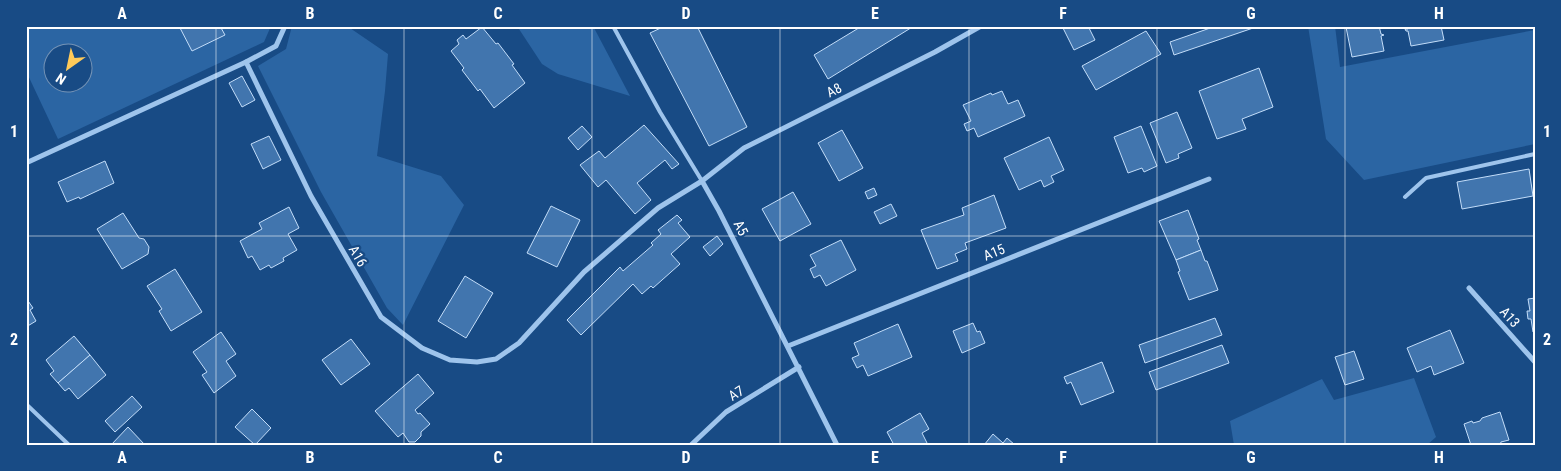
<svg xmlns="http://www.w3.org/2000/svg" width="1561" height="471" viewBox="0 0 1561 471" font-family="'Roboto Condensed',sans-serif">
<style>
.green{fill:#2b65a3;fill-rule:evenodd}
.building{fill:#4175ae;stroke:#c3ddf9}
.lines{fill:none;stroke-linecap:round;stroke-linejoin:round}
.service{stroke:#9ec4ec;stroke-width:4}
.minor{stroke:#9ec4ec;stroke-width:5}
.grid{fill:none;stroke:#fff;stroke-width:1;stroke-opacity:0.55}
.labels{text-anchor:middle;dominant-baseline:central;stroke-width:4.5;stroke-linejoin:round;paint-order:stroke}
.street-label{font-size:14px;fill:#fff;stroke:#184b85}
.neatline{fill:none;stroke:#fff;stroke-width:2}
.grid-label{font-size:16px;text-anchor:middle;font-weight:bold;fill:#fff}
</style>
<rect width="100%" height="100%" fill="#184b85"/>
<g class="green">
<path d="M26 26H271L264 42 58 139 26 71ZM52 52H82V82H52Z"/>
<polygon points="292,26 347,26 388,54 385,91 377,156 441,176 464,205 403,325 387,308 321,192 258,66 286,49"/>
<polygon points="517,26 593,26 630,96 558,74 542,64"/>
<polygon points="1308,26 1335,26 1340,67 1535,30 1535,144 1364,180 1326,139"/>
<polygon points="1414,378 1436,437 1427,445 1234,445 1230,421 1322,379 1334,400"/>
</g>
<g class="building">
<polygon points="179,26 220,26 225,35 192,51"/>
<polygon points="665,26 697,26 747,127 709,146 650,33"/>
<polygon points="862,26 914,26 828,79 814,55"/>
<polygon points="1062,26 1088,26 1095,40 1074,50"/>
<polygon points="1216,26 1259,26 1174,55 1170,42"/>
<polygon points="1379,26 1381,34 1384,35 1381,36 1384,51 1352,57 1346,27"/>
<polygon points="1408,26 1441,26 1444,40 1411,46 1408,31 1406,31 1405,29 1408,29"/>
<polygon points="482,27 496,44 498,43 514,64 512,65 525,83 494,108 480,89 478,91 462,70 464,68 451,51 459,44 457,40 463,35 466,39"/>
<polygon points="1146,31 1161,54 1096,90 1082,66"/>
<polygon points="1259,68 1273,107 1242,119 1246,129 1217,139 1199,91"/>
<polygon points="242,76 255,100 242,107 229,83"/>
<polygon points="1002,91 1008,104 1018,100 1025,116 978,137 974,128 967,131 964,124 971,121 963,105 991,93 992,95"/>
<polygon points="1177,112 1192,148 1178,154 1179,158 1166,163 1150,123"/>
<polygon points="644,125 679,164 672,169 665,160 637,183 651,200 635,214 606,180 598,187 580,165 599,151 605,158"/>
<polygon points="582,126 592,137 578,150 568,138"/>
<polygon points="1141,126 1157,166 1144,172 1142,168 1128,173 1114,137"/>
<polygon points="842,130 863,168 839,181 818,143"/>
<polygon points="269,136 281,160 263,169 251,144"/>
<polygon points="1049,137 1064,170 1051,176 1054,182 1044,187 1041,180 1019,190 1004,158"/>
<polygon points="105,161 114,183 80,199 79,197 67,202 58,182"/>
<polygon points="1529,169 1533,196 1462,209 1457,182"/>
<polygon points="874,188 877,195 868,199 865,192"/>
<polygon points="793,192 811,224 780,241 762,209"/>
<polygon points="994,195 1006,228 965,243 967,249 955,254 958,261 937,269 921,230 964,215 962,208"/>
<polygon points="891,204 897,216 880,224 874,212"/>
<polygon points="551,206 580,220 557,267 527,253"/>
<polygon points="289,207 299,228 288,234 297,250 283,258 284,261 271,268 269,265 260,270 252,256 248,258 240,241 262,229 259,223"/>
<polygon points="1188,210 1199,239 1197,240 1201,250 1176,260 1159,221"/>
<polygon points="123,213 139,238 144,239 149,247 148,254 122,269 97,229"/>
<polygon points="677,215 682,220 678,223 690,237 671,254 680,264 653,288 651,286 642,294 633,284 581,335 567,320 620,267 623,271 653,245 651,243 661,234 658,230"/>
<polygon points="717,236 723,244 710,256 703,247"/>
<polygon points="841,240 856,270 826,286 820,275 814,278 810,269 816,266 810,255"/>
<polygon points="1201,250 1205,261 1207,261 1218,290 1189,300 1178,272 1180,271 1176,260"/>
<polygon points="175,269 202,312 171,331 159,311 162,309 147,286"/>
<polygon points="465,276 493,293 466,338 438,321"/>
<polygon points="26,298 33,308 30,310 36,321 26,327"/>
<polygon points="1535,298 1535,331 1533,332 1531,319 1528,319 1527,311 1530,311 1528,299"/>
<polygon points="1215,318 1222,335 1145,363 1139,345"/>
<polygon points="973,323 977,332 980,331 985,343 962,353 953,331"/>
<polygon points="898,324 912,357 868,376 863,365 857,368 852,358 859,355 854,343"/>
<polygon points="1450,330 1464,363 1434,375 1431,366 1417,372 1407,348"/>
<polygon points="221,332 236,354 226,361 236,376 214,393 202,375 207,372 193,352"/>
<polygon points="74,336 90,355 58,383 50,374 54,371 46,360"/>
<polygon points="351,339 370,364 341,385 322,360"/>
<polygon points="1222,345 1229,363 1156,390 1149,372"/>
<polygon points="1354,351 1364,379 1345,385 1335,357"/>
<polygon points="90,355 106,375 78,399 69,388 65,391 58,383"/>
<polygon points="1102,362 1114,392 1081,405 1071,382 1067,384 1064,377"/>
<polygon points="418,374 434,393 415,410 418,414 420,413 430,424 421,432 421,436 415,442 409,442 403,433 398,437 375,411"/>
<polygon points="132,396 142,407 115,432 105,421"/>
<polygon points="252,409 271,428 255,445 235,427"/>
<polygon points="1500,412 1509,440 1501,442 1500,445 1471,445 1464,424 1472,421 1473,423 1480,421 1482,418"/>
<polygon points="920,413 929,429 922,433 928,445 894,445 887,432"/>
<polygon points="128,427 145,445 111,445"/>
<polygon points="993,434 1003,443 1007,438 1015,445 984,445"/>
</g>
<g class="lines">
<g class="service">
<polyline points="613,26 660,112 702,181"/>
<polyline points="1405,197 1426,178 1535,154"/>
<polyline points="26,404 69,445"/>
</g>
<g class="minor">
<polyline points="246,62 276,46 285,26"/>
<polyline points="26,163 246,62 311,196 381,317 422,348 450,360 477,362 496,359 519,343 584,272 658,208 702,181 744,148 935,52 981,26"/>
<polyline points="702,181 719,211 837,445"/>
<polyline points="1469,288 1535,362"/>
<polyline points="788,346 1209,179"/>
<polyline points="691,445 726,412 799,367"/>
</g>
</g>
<path class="grid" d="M216 26V445M404 26V445M592 26V445M780 26V445M969 26V445M1157 26V445M1345 26V445M26 236H1535"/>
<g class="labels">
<g class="street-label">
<text transform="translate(834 90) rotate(-27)">A8</text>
<text transform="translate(741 228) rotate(63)">A5</text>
<text transform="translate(994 252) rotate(-22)">A15</text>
<text transform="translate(358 256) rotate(60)">A16</text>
<text transform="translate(1510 317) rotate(48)">A13</text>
<text transform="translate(736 393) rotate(-32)">A7</text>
</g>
</g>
<rect width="1561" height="471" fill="none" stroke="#184b85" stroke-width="55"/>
<g transform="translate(68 68) rotate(213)"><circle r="24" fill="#184b85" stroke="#7493b6"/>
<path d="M0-4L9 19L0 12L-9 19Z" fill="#ffca59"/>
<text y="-8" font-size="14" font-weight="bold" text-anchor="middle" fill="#ffffff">N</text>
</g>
<rect x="28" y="28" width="1506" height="416" class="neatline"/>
<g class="grid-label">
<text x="122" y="19">A</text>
<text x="310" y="19">B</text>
<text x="498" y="19">C</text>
<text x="686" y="19">D</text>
<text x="875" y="19">E</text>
<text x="1063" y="19">F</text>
<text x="1251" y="19">G</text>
<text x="1439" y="19">H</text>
<text x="14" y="137">1</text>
<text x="1547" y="137">1</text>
<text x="14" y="345">2</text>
<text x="1547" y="345">2</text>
<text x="122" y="463">A</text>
<text x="310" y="463">B</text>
<text x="498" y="463">C</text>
<text x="686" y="463">D</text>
<text x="875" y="463">E</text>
<text x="1063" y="463">F</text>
<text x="1251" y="463">G</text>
<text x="1439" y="463">H</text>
</g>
</svg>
